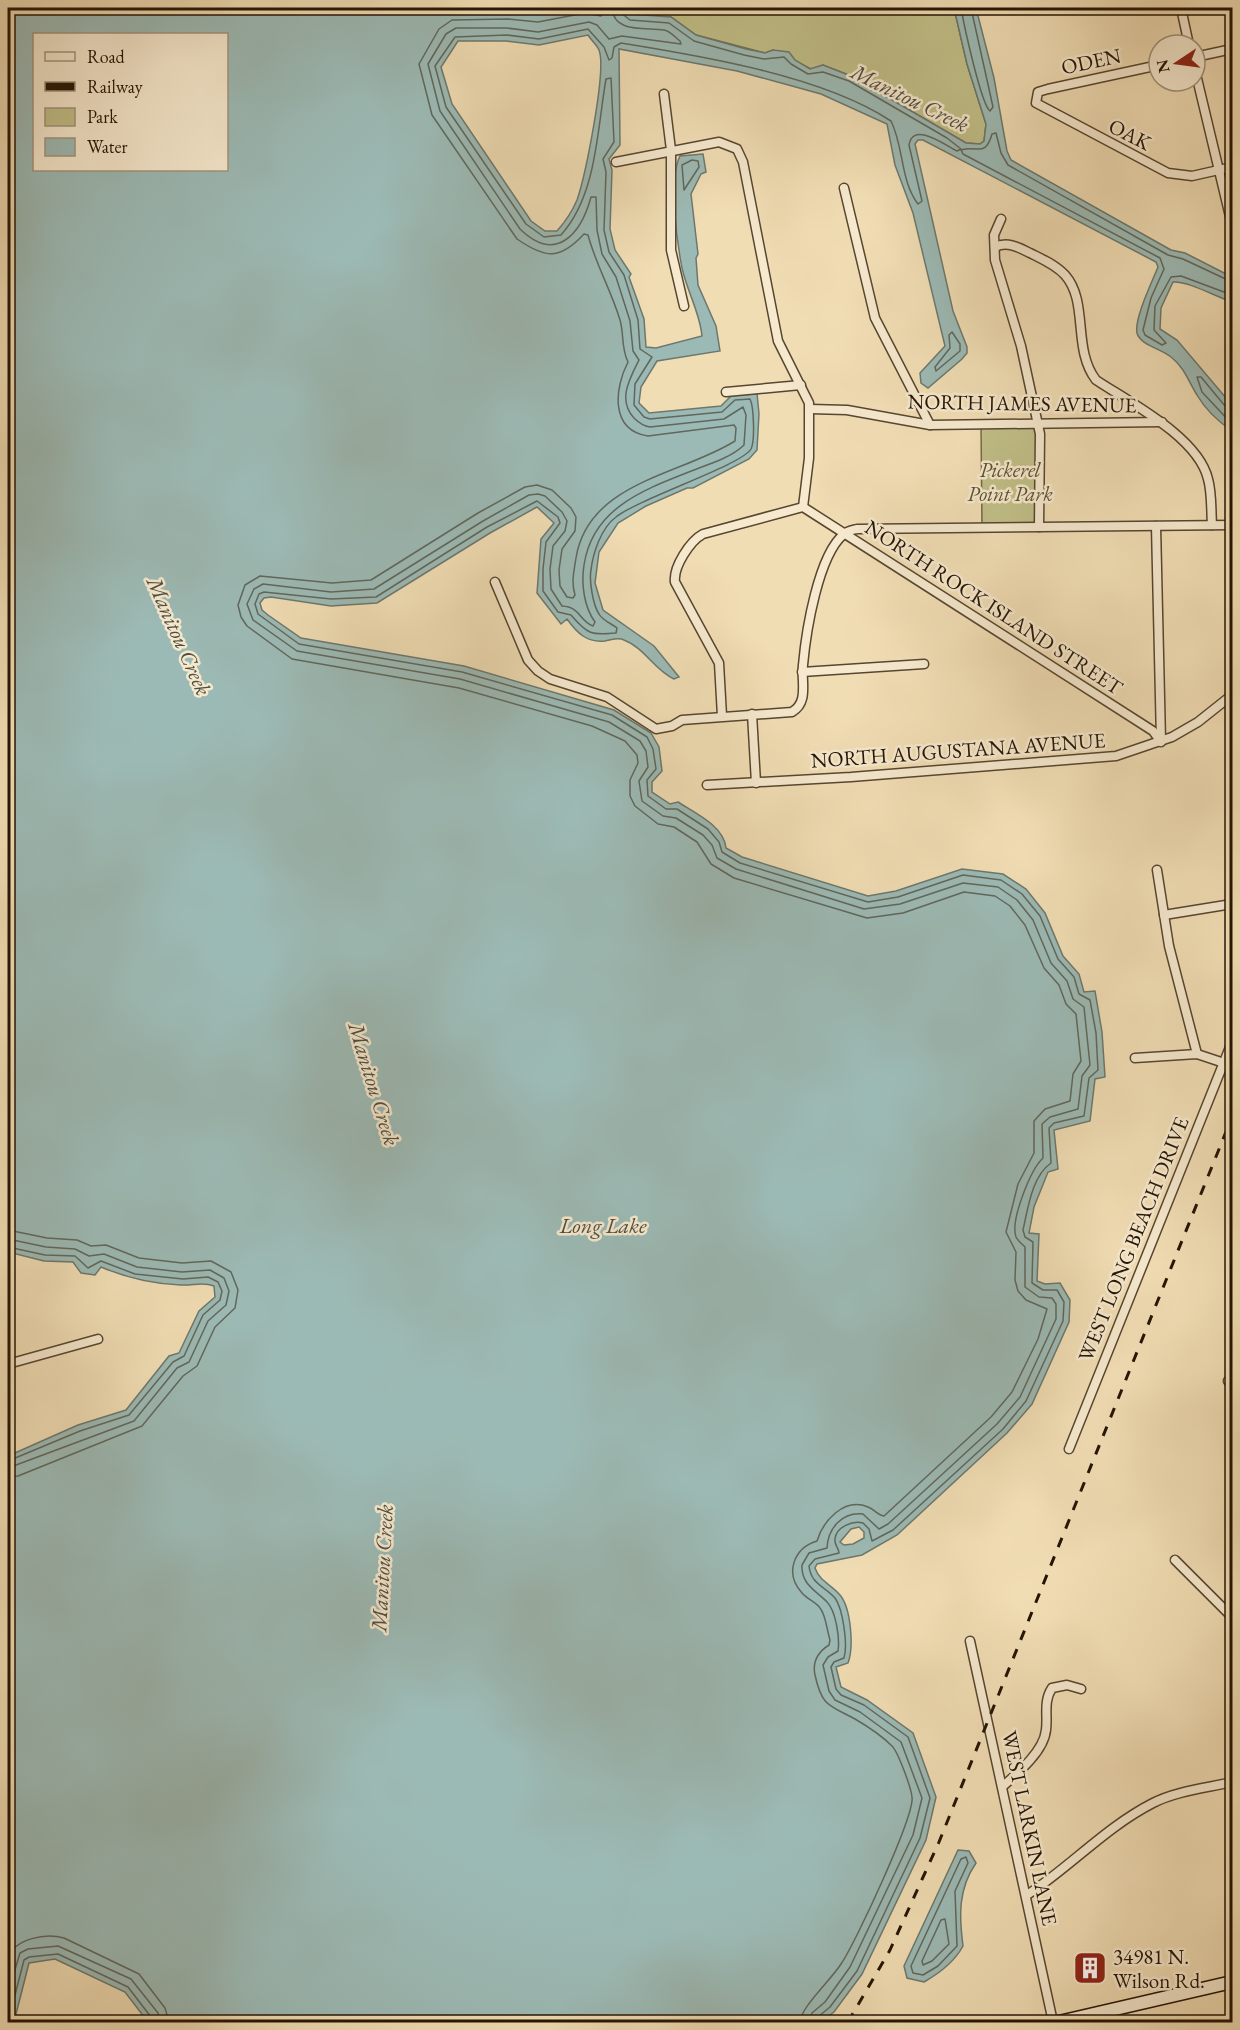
<svg xmlns="http://www.w3.org/2000/svg" width="1240" height="2030" viewBox="0 0 1240 2030" font-family="'EB Garamond',serif">
<style>
.green{fill:#c1bf88;stroke:#726a46;stroke-width:1.5}
.water{fill:#9cbab5;stroke:#6c786e;stroke-width:1.5;fill-rule:evenodd}
.lines{fill:none;stroke-linecap:round;stroke-linejoin:round}
.shore{stroke:#60675c;stroke-width:1.5}
.street-casing{stroke:#574630;stroke-width:11}
.secondary-casing{stroke:#241404;stroke-width:15}
.street{stroke:#f6e9ce;stroke-width:8}
.secondary{stroke:#f6e9ce;stroke-width:12}
.rail{stroke:#241404;stroke-width:3;stroke-dasharray:10 10;stroke-linecap:butt}
.labels{text-anchor:middle;dominant-baseline:central;stroke-width:5;stroke-linejoin:round;paint-order:stroke}
.street-label{font-size:21px;fill:#241404;stroke:#f6e9ce}
.park-label{font-size:21px;font-style:italic;fill:#5b5032;stroke:#f6e9ce}
.poi-label{font-size:21px;fill:#241404;stroke:#f6e9ce;text-anchor:start}
.water-label{font-size:22px;font-style:italic;fill:#4e4e42;stroke:#f6e9ce}
</style>
<rect width="100%" height="100%" fill="#f1ddb4"/>
<filter id="stains"><feTurbulence type="fractalNoise" baseFrequency=".00333" numOctaves="4"/><feColorMatrix values="0 0 0 0 .2 0 0 0 0 .09 0 0 0 0 .02 0 0 0 .5 -.17"/></filter>
<radialGradient id="worn" r=".72"><stop offset=".6" stop-color="#630" stop-opacity="0"/><stop offset="1" stop-color="#630" stop-opacity=".3"/></radialGradient>
<g class="green">
<polygon points="624,8 954,8 967,64 986,124 984,141 980,144 966,143 851,76 823,65 811,69 773,50 765,53 696,35 671,17 631,14"/>
<polygon points="1038,423 1039,527 982,528 981,424"/>
</g>
<g class="water">
<path d="M8 8H624L631 14 671 17 696 35 746 49 765 53 773 50 789 52 795 60 810 69 823 65 851 76 966 143 980 144 984 141 986 124 967 64 954 8H976L994 78 1007 151 1011 160 1171 250 1185 253 1232 277V302C1216 297 1189 281 1173 282L1161 308 1160 329 1177 340 1232 405V431C1219 422 1205 409 1197 395 1188 381 1185 368 1171 357 1162 349 1140 345 1137 333 1134 319 1152 282 1158 267L1156 262 923 140H918L915 144 953 311 967 347V353L962 359 928 388 921 383 920 373 945 346 913 213 895 165 887 124 821 94 737 71 619 49 620 145 609 159 612 170 610 229 615 250 631 274 629 277 644 319 646 347 656 348 702 336C700 313 687 291 682 268 677 242 668 180 680 156L703 154 706 172 701 174 691 194 698 254 696 258 698 285 716 326 720 351 657 361 641 387 639 403 649 413 721 406 733 394 757 393 759 414 757 450 749 459 693 488H687L646 506 618 523 599 552 595 583 603 610 654 646 679 677 674 679C654 670 645 648 624 640 618 637 611 640 605 641 587 643 577 633 567 619L561 624 537 593 541 539 554 523 537 507 490 533 377 603 331 606 271 597 264 598 260 603 262 610 268 615 301 638 464 666 614 710 651 733 659 747 662 771 652 782V792L670 804 678 802C695 813 724 826 726 848L742 857 868 896 896 891 962 869 1003 874 1026 889 1045 913 1063 956 1079 974 1084 992 1095 991 1102 1032 1105 1077 1095 1079 1090 1121 1054 1130 1058 1169 1048 1172 1034 1207 1029 1233 1039 1234 1037 1281 1045 1284 1060 1283 1070 1300 1069 1322 1032 1404 1007 1433 897 1535 862 1555 817 1564 815 1568C820 1582 831 1584 840 1595 851 1608 854 1647 848 1663L836 1667 841 1687 867 1700 913 1733 936 1797 926 1840 862 1974 834 2012 820 2022H148L125 1992 55 1959 29 1963 14 2022H8V1456L78 1425 126 1410 169 1356 179 1353 199 1311 215 1297 214 1286C202 1281 193 1286 181 1285 152 1284 127 1278 101 1267L95 1275 81 1273 73 1262 44 1261 8 1252ZM34 34H226V170H34ZM588 35C591 40 597 45 599 50 607 70 585 177 577 200 572 212 565 222 557 231H545L531 221 452 104 441 67 458 41H506L539 45ZM859 1527 864 1532V1538L853 1544 844 1545 840 1542 851 1529Z"/>
<path d="M958 1850 969 1851 976 1863C958 1889 959 1916 963 1946 955 1961 938 1974 924 1982L907 1978 904 1966Z"/>
</g>
<g class="lines">
<g class="shore">
<path d="M603 8 601 16 585 13 538 22 508 19 452 20 439 29 419 64 432 115 517 239C546 259 560 260 584 234L588 235C596 265 611 290 620 320 624 333 621 348 628 362 615 387 609 430 648 436L734 425 736 428 735 441C681 475 588 482 576 558 574 571 571 582 575 595L573 598 567 597 560 586 559 570 562 549 575 531 576 517 571 508 552 490 537 485 525 487 478 513 371 580 332 583 260 576 245 585 238 605 241 617 247 626 292 659 459 688 592 726 625 741 637 755 638 763 630 780V796L635 806 658 824 674 827 697 842 711 864 734 878 867 918 903 913 964 892 995 896 1010 906 1025 925 1044 968 1059 985 1066 1004 1076 1014 1081 1061 1073 1074 1070 1101 1045 1109 1034 1121V1153L1018 1184 1006 1232 1016 1252 1015 1280 1018 1291 1026 1300 1047 1309 1038 1339 1012 1392 991 1417 884 1516C877 1515 874 1509 868 1507 844 1497 823 1521 817 1541 794 1548 784 1573 802 1593 807 1599 816 1602 820 1608 826 1615 827 1631 830 1640L829 1645C818 1652 812 1661 815 1675 822 1707 829 1705 855 1719 867 1726 882 1736 892 1746 898 1752 911 1787 912 1797 915 1815 855 1944 841 1964 831 1980 801 2007 800 2022"/>
<path d="M612 8C614 34 646 27 664 30 670 31 675 37 680 41L681 44 622 36 609 39 597 25 589 22 538 32 507 28H456L446 34 428 64 440 111 520 229C556 264 581 234 591 197H596L597 230 602 254 616 277 630 321 633 351 639 360C630 378 617 400 634 418 639 423 643 426 650 427L724 419 743 407 746 415 744 445C733 456 713 463 699 468 649 488 593 505 584 565 581 584 584 607 595 622L593 626C579 621 581 607 562 606L551 589 550 569 553 546 565 531 567 521 562 512 545 496 538 494 529 495 483 521 374 589 331 592 263 584 254 589 247 604 253 620 297 651 460 679 609 722 640 741 646 751 648 767 639 781 642 801 663 816 676 818 703 835 712 845 717 858 736 869 864 909 900 904 963 883 998 887 1017 900 1033 920 1051 963 1067 981 1073 999 1084 1007 1090 1065 1082 1076 1078 1109 1050 1117 1042 1124 1043 1158C1031 1169 1010 1220 1016 1237 1018 1241 1022 1244 1025 1247V1287L1039 1297 1052 1298 1056 1304V1319L1020 1397 997 1424 888 1524 879 1529 863 1514C842 1512 828 1528 827 1548L809 1553 802 1565C801 1584 815 1590 827 1602 836 1611 840 1639 838 1651L828 1657 823 1665 829 1691 835 1700 860 1712 901 1742 922 1798 913 1835 850 1967 825 2002 812 2013 809 2022"/>
<path d="M620 8 621 13 630 20 669 23 694 41 744 55 764 59 784 57 791 64 808 74 823 72 849 81 947 138 961 149 957 151C945 145 913 121 909 145L922 201 918 204C900 180 904 147 891 121 823 76 702 56 621 43L614 47 612 58 609 60 604 47 588 29 539 39 507 35 455 37 435 66 446 107 526 224 544 237 561 235C597 195 597 130 606 79L611 78 614 142 603 159 606 172 604 230 609 252 624 275 638 320 640 349 652 357 635 384 634 405 644 417 650 419 722 412 735 400 750 399C754 407 755 441 751 449 742 465 640 498 616 517 601 528 593 553 591 570 589 581 593 605 599 614 602 620 612 624 617 628L616 633C591 635 588 635 571 615L558 612 543 591V569L546 542 560 523 558 517 537 501 487 527 376 597 331 599 264 592 259 594 255 604 258 614 299 644 462 672 612 715 647 737 653 749 656 769 647 780 648 796 666 809H677L708 829 719 842 722 852 740 863 868 902 898 897 963 875 1001 880 1022 894 1040 916 1058 959 1074 977 1079 994 1090 1000 1096 1033 1098 1070 1089 1078 1084 1116 1054 1123 1049 1128 1051 1163C1032 1176 1028 1208 1023 1230L1025 1237 1033 1242 1032 1283 1043 1290H1057L1064 1302 1063 1321 1026 1401 1003 1429 893 1530 872 1541 869 1529 863 1523C853 1520 836 1527 835 1539 834 1545 839 1548 839 1553L815 1559 809 1566C811 1584 824 1586 835 1598 843 1609 848 1645 844 1658L834 1662 831 1667 836 1689 841 1695 864 1705 908 1737 930 1798 920 1838 857 1971 830 2007 819 2016 817 2022"/>
<path d="M961 8C964 25 981 104 990 111L993 107 971 8"/>
<polygon points="692,160 698,161 699,167 684,190 682,165"/>
<path d="M1232 282 1183 259 1168 255 1008 165 1001 153 996 133 992 134C985 158 978 145 961 150L963 154 1160 258 1164 269 1151 298 1143 330 1145 335 1162 345 1166 343 1154 330 1155 306 1171 277 1181 276 1232 295"/>
<polygon points="952,332 960,344 960,351 936,371 935,367 950,348 949,335"/>
<polyline points="1232,409 1225,406 1201,377 1197,377 1202,392 1232,424"/>
<polyline points="8,1230 47,1238 77,1240 91,1246 106,1245 139,1258 182,1263 211,1261 231,1272 238,1290 235,1308 215,1327 197,1366 183,1376 142,1426 18,1476 8,1477"/>
<polyline points="8,1239 46,1247 75,1249 89,1256 104,1254 137,1267 182,1272 210,1270 224,1278 229,1291 226,1305 208,1321 189,1362 177,1368 134,1421 8,1468"/>
<polyline points="8,1247 45,1255 75,1256 88,1268 101,1261 135,1274 183,1279 208,1277 218,1282 222,1291 220,1300 203,1315 184,1356 173,1362 129,1415 80,1431 8,1461"/>
<polygon points="966,1857 968,1863 955,1891 957,1946 938,1966 923,1975 913,1973 911,1966 961,1859"/>
<polygon points="945,1919 949,1944 932,1961 923,1965 922,1961 941,1920"/>
<path d="M8 1958C15 1938 46 1933 64 1938L139 1974 165 2008 169 2022"/>
<polyline points="8,1993 20,1953 28,1949 58,1946 131,1979 158,2013 160,2022"/>
<polyline points="8,2022 24,1960 29,1957 58,1954 128,1987 151,2017 152,2022"/>
</g>
<defs>
<g id="street">
<polyline points="1181,8 1189,45"/>
<polyline points="1195,57 1232,49"/>
<polyline points="1159,65 1048,89 1038,92 1036,103 1168,173 1192,176 1232,167"/>
<polyline points="1195,70 1232,225"/>
<polyline points="664,94 671,150 671,250 684,306"/>
<polyline points="616,162 719,142 737,149 743,162 778,341 809,403 809,458 803,507"/>
<polyline points="844,188 875,318 930,425"/>
<polyline points="1001,219 994,235 995,260 1021,346 1040,434 1039,527"/>
<path d="M995 247C1007 241 1018 247 1030 253 1042 259 1056 265 1065 275 1089 302 1072 349 1096 380 1129 402 1198 437 1208 479 1212 493 1211 510 1212 525"/>
<polyline points="726,392 801,385"/>
<polyline points="810,409 847,410 930,425 1162,422"/>
<polyline points="803,507 1153,731 1161,742"/>
<polyline points="1156,526 1161,741"/>
<path d="M495 582 528 660 538 671 550 679 607 697 656 729 672 726 682 720 792 712C809 702 801 682 803 665 806 632 818 555 844 534 847 531 853 530 857 529L1232 525"/>
<polyline points="802,672 924,664"/>
<polyline points="752,714 756,783"/>
<path d="M722 716 719 663 675 582C673 567 690 541 703 534L803 507"/>
<polyline points="707,785 851,777 1116,756 1172,737 1198,722 1232,695"/>
<polyline points="1157,870 1169,946 1197,1054"/>
<polyline points="1164,915 1232,904"/>
<polyline points="1135,1058 1197,1054 1224,1063"/>
<polyline points="8,1364 98,1339"/>
<polyline points="1228,1381 1232,1379"/>
<polyline points="1069,1449 1232,1042"/>
<polyline points="1175,1560 1232,1617"/>
<polyline points="970,1641 1053,2022"/>
<path d="M1003 1786C1018 1773 1044 1751 1046 1730 1048 1715 1043 1702 1052 1688L1067 1685 1081 1689"/>
<path d="M1027 1895C1070 1867 1106 1827 1153 1803 1176 1791 1207 1788 1232 1782"/>
</g>
<polyline id="secondary" points="1059,2022 1232,1982"/>
</defs>
<use href="#street" class="street-casing"/>
<use href="#secondary" class="secondary-casing"/>
<use href="#street" class="street"/>
<use href="#secondary" class="secondary"/>
<polyline class="rail" points="848,2022 890,1950 939,1842 1232,1117"/>
</g>
<defs>
<symbol id="building-square" viewBox="-11 -11 22 22"><rect x="-9" y="-9" width="18" height="18" rx="4" fill="#8f2418" stroke="#f6e9ce"/><path d="M-4-6H4V6H1V3H-1V6H-4ZM-2.5-4.3h1.7v1.8h-1.7ZM.8-4.3h1.7v1.8H.8ZM-2.5-1h1.7V.8h-1.7ZM.8-1h1.7V.8H.8Z" fill="#fff"/></symbol>
</defs>
<g fill-rule="evenodd">
<use href="#building-square" x="1071" y="1949" width="38" height="38"/>
</g>
<g class="labels">
<g class="street-label">
<text transform="translate(1091 61) rotate(-12)">ODEN</text>
<text transform="translate(1130 134) rotate(27)">OAK</text>
<text transform="translate(1022 403) rotate(1)">NORTH JAMES AVENUE</text>
<text transform="translate(994 607) rotate(33)">NORTH ROCK ISLAND STREET</text>
<text transform="translate(958 750) rotate(-4)">NORTH AUGUSTANA AVENUE</text>
<text transform="translate(1133 1239) rotate(-68)">WEST LONG BEACH DRIVE</text>
<text transform="translate(1030 1828) rotate(78)">WEST LARKIN LANE</text>
</g>
<g class="park-label">
<text x="1010" y="469">Pickerel<tspan x="1010" dy="24">Point Park</tspan></text>
</g>
<g class="poi-label">
<text x="1113" y="1956">34981 N.<tspan x="1113" dy="24">Wilson Rd.</tspan></text>
</g>
<g class="water-label">
<text transform="translate(910 98) rotate(26)">Manitou Creek</text>
<text transform="translate(179 636) rotate(66)">Manitou Creek</text>
<text transform="translate(374 1084) rotate(73)">Manitou Creek</text>
<text x="603" y="1225">Long Lake</text>
<text transform="translate(382 1568) rotate(-87)">Manitou Creek</text>
</g>
</g>
<rect width="1240" height="2030" fill="none" stroke="#f1ddb4" stroke-width="30"/>
<rect x="9" y="9" width="1222" height="2012" fill="none" stroke="#241404" stroke-width="3"/>
<rect x="15" y="15" width="1210" height="2000" fill="none" stroke="#241404" stroke-width="1.5"/>
<rect x="33" y="33" width="195" height="138" fill="#f6e9ce" stroke="#a2947d" stroke-width="1.5"/>
<rect x="45" y="52" width="30" height="9" fill="#f6e9ce" stroke="#a2947d" stroke-width="1.5"/>
<text x="87" y="63" font-size="18" fill="#241404">Road</text>
<rect x="45" y="82" width="30" height="9" fill="#241404" stroke="#a2947d" stroke-width="1.5"/>
<text x="87" y="93" font-size="18" fill="#241404">Railway</text>
<rect x="45" y="108" width="30" height="18" fill="#c1bf88" stroke="#a2947d" stroke-width="1.5"/>
<text x="87" y="123" font-size="18" fill="#241404">Park</text>
<rect x="45" y="138" width="30" height="18" fill="#9cbab5" stroke="#a2947d" stroke-width="1.5"/>
<text x="87" y="153" font-size="18" fill="#241404">Water</text>
<g transform="translate(1177 63) rotate(257)"><circle r="28" fill="#f6e9ce" stroke="#a2947d" stroke-width="1.5"/>
<path d="M0-4.5L10 22L0 15L-10 22Z" fill="#8f2418"/>
<text y="-9" font-size="16" font-weight="bold" text-anchor="middle" fill="#241404">N</text>
</g>
<rect width="100%" height="100%" filter="url(#stains)"/>
<rect width="100%" height="100%" fill="url(#worn)"/>
</svg>
